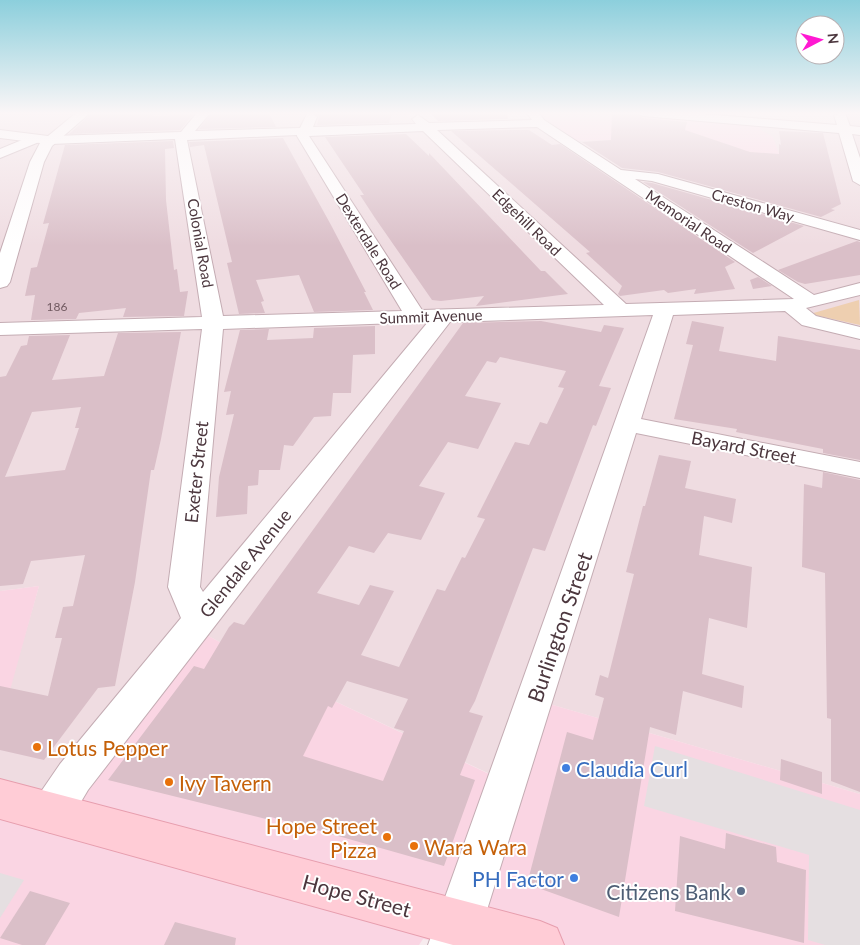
<svg xmlns="http://www.w3.org/2000/svg" width="860" height="945" viewBox="0 0 860 945" font-family="Lato,sans-serif">
<style>
.residential{fill:#efdce1}
.commercial{fill:#fad5e3}
.green{fill:#eecfb0}
.parking{fill:#e5dfe1}
.building{fill:#dabfc8;fill-rule:evenodd}
.lines{fill:none;stroke-linecap:round;stroke-linejoin:round}
.minor-casing{stroke:#c4acb3;stroke-width:2}
.tertiary-casing{stroke:#c4acb3;stroke-width:2}
.secondary-casing{stroke:#e79eae;stroke-width:2}
.minor{fill:#fff;fill-rule:evenodd}
.tertiary{fill:#fff;fill-rule:evenodd}
.secondary{fill:#ffccd6;fill-rule:evenodd}
.food-dot{fill:#e8710a;stroke:#fff;stroke-width:2}
.shop-dot{fill:#3f7fe0;stroke:#fff;stroke-width:2}
.service-dot{fill:#5c6f8a;stroke:#fff;stroke-width:2}
.labels{text-anchor:middle;dominant-baseline:central;stroke-width:4;stroke-linejoin:round;paint-order:stroke}
.far-number-label{font-size:12px;fill:#705960}
.far-street-label{font-size:15px;fill:#4c373e;stroke:#fff}
.street-label{font-size:18px;fill:#4c373e;stroke:#fff}
.near-street-label{font-size:21px;fill:#4c373e;stroke:#fff}
.near-food-label{font-size:21px;fill:#c56008;stroke:#fff;text-anchor:start}
.near-shop-label{font-size:21px;fill:#366cbe;stroke:#fff;text-anchor:start}
.near-service-label{font-size:21px;fill:#4e5e75;stroke:#fff;text-anchor:end}
</style>
<rect width="100%" height="100%" fill="#f7ebee"/>
<polygon class="residential" points="0,113 406,113 419,130 535,125 562,142 761,130 761,125 842,129 837,113 860,113 860,794 546,703 507,782 292,681 188,625 165,645 23,812 0,816 0,721 39,586 0,591"/>
<g class="commercial">
<polygon points="533,113 708,113 706,120 761,125 761,130 773,137 783,165 612,140 574,141"/>
<polygon points="39,586 2,719 0,721 0,591"/>
<polygon points="188,625 292,681 506,782 546,703 860,794 860,945 457,945 423,939 419,945 0,945 0,816 24,812"/>
</g>
<polygon class="green" points="859,300 860,325 810,314"/>
<g class="parking">
<polygon points="655,746 860,810 860,945 825,945 808,940 809,855 644,806"/>
<polygon points="0,873 24,880 0,918"/>
</g>
<g class="building">
<polygon points="92,113 154,114 152,116 193,115 180,130 69,134"/>
<polygon points="224,113 269,113 276,127 199,129 210,115"/>
<polygon points="430,113 507,113 508,119 438,121"/>
<polygon points="612,113 635,113 643,118 687,122 685,130 750,152 779,154 779,144 781,145 779,131 823,133 841,204 831,209 835,210 821,217 658,172 622,168 582,142 611,140"/>
<polygon points="316,114 392,114 389,123 317,125 319,116"/>
<polygon points="510,130 529,130 552,145 560,144 735,262 725,267 735,289 694,294 696,289 668,293 664,290 620,296 618,294 622,286 586,253 590,252 451,131"/>
<polygon points="406,134 429,156 429,153 541,271 545,271 568,294 476,306 484,296 441,301 432,300 375,218 360,195 364,195 325,137"/>
<polygon points="283,138 331,225 366,292 364,292 373,310 314,312 299,275 256,280 264,301 261,302 265,313 239,314 227,263 232,262 204,145 190,147 189,142"/>
<polygon points="173,141 174,148 165,149 166,200 174,270 177,269 180,292 188,291 184,316 123,317 126,308 79,313 76,319 31,320 35,295 25,296 31,268 37,267 49,223 43,224 65,145"/>
<polygon points="643,182 652,183 804,226 753,253"/>
<polygon points="857,241 860,242 860,275 805,284 798,282 778,270"/>
<polygon points="758,277 772,286 753,289 750,280"/>
<path d="M541 321 601 332 604 325 624 328 599 386 611 388 596 426 593 425 545 551 533 548 475 701 469 712 483 716 460 775 475 780 444 866 271 817 270 820 108 780 194 666 204 669 229 627 234 622 244 625 463 323ZM500 357 566 371 558 387 564 388 547 424 540 422 529 445 515 442 477 517 485 519 465 558 462 557 445 591 437 589 399 667 361 655 394 591 370 585 359 605 317 593 349 546 374 553 388 533 421 540 445 493 419 486 448 442 478 449 501 403 465 396 487 361 496 363ZM347 681 408 699 394 728 404 731 383 781 303 756 328 706 332 708Z"/>
<polygon points="692,321 724,327 719,351 776,361 778,336 860,350 860,460 823,453 823,449 736,432 737,429 674,419 693,345 686,344"/>
<polygon points="375,326 375,354 353,355 351,393 333,393 331,416 314,417 293,446 284,445 280,470 259,470 258,485 248,486 247,514 216,517 219,477 234,414 226,415 231,391 224,392 240,330 269,329 267,340 313,338 314,328"/>
<path d="M181 332 161 439 154 470H151L135 582 115 686 98 688 44 760 0 750V686L48 696 62 638H55L63 607 73 606 85 555 31 561 23 584 0 586V377L6 376 21 346 27 345 29 336 70 335 52 380 104 376 118 333ZM81 407 75 428H79L65 470 5 477 32 412Z"/>
<polygon points="659,455 691,461 685,488 736,499 732,523 704,516 699,555 752,567 747,628 709,618 702,674 744,686 742,708 683,691 676,735 650,727 619,917 527,884 567,732 593,740 604,698 595,695 600,675 608,678 634,574 626,572 643,506 645,506"/>
<polygon points="823,472 860,480 860,792 831,781 831,719 827,718 825,573 802,567 804,484 822,488"/>
<polygon points="781,759 822,772 822,794 780,780"/>
<polygon points="726,833 776,847 777,862 806,870 804,943 675,911 680,836 725,849"/>
<polygon points="30,891 70,903 45,945 22,945 0,938"/>
<polygon points="175,922 236,938 235,945 164,945"/>
</g>
<g class="lines">
<defs>
<g id="minor">
<path d="M197 113H210L195 131 300 128 307 114 311 113 317 117 313 127 416 124 412 119 418 115 429 123 532 120 527 113H539L544 120 621 170 658 174 860 230V240L652 181 635 179 814 295 860 283V295L806 308 816 316 860 327V339L802 325 785 311 673 315 641 419 860 462V478L636 433 476 945H428L653 315 450 322 88 790 66 827 51 833 36 827 30 813 36 799 60 764 181 618 168 587 202 329 0 335V323L202 317 175 139 51 144 45 140 51 136 181 132ZM537 127 794 299 626 304 437 130ZM423 131 604 305 422 310 309 136ZM297 135V136L402 311 223 316 187 140ZM428 322 203 592 200 587 223 329Z"/>
<polygon points="637,113 691,113 837,125 834,115 845,113 850,126 860,127 860,135 852,134 860,158 860,185 853,181 839,133 643,116"/>
<polygon points="34,135 40,139 39,142 0,158 0,149"/>
</g>
<polygon id="tertiary" points="76,113 90,113 52,146 44,162 10,282 7,286 0,288 0,253 30,162 40,143 0,138 0,130 48,136"/>
<polygon id="secondary" points="0,779 540,921 557,928 564,945 453,945 0,819"/>
</defs>
<use href="#minor" class="minor-casing"/>
<use href="#tertiary" class="tertiary-casing"/>
<use href="#secondary" class="secondary-casing"/>
<use href="#minor" class="minor"/>
<use href="#tertiary" class="tertiary"/>
<use href="#secondary" class="secondary"/>
</g>
<linearGradient id="sky" x2="0" y2="1"><stop stop-color="#8ccfdc"/><stop offset="0.46" stop-color="#fbf6f7"/><stop offset="1" stop-color="#fbf6f7" stop-opacity="0"/></linearGradient>
<rect width="860" height="246" fill="url(#sky)"/>
<g class="food-dot">
<circle cx="37" cy="747" r="5"/>
<circle cx="169" cy="782" r="5"/>
<circle cx="387" cy="837" r="5"/>
<circle cx="414" cy="846" r="5"/>
</g>
<g class="shop-dot">
<circle cx="566" cy="768" r="5"/>
<circle cx="574" cy="878" r="5"/>
</g>
<circle class="service-dot" cx="741" cy="891" r="5"/>
<g class="labels">
<g class="far-number-label">
<text x="57" y="306">186</text>
</g>
<g class="far-street-label">
<text transform="translate(753 205) rotate(16)">Creston Way</text>
<text transform="translate(689 221) rotate(34)">Memorial Road</text>
<text transform="translate(527 222) rotate(44)">Edgehill Road</text>
<text transform="translate(369 241) rotate(58)">Dexterdale Road</text>
<text transform="translate(201 243) rotate(80)">Colonial Road</text>
<text transform="translate(431 316) rotate(-2)">Summit Avenue</text>
</g>
<g class="street-label">
<text transform="translate(744 447) rotate(11)">Bayard Street</text>
<text transform="translate(196 472) rotate(-84)">Exeter Street</text>
<text transform="translate(245 563) rotate(-51)">Glendale Avenue</text>
</g>
<g class="near-street-label">
<text transform="translate(559 627) rotate(-71)">Burlington Street</text>
<text transform="translate(357 895) rotate(15)">Hope Street</text>
</g>
<g class="near-food-label">
<text x="47" y="747">Lotus Pepper</text>
<text x="179" y="782">Ivy Tavern</text>
<text x="377" y="825" text-anchor="end">Hope Street<tspan x="377" dy="24">Pizza</tspan></text>
<text x="424" y="846">Wara Wara</text>
</g>
<g class="near-shop-label">
<text x="576" y="768">Claudia Curl</text>
<text x="564" y="878" text-anchor="end">PH Factor</text>
</g>
<g class="near-service-label">
<text x="731" y="891">Citizens Bank</text>
</g>
</g>
<g transform="translate(820 40) rotate(84)"><circle r="24" fill="#ffffff" stroke="#b7afb2"/>
<path d="M0-4L9 19L0 12L-9 19Z" fill="#ff19d2"/>
<text y="-8" font-size="14" font-weight="bold" text-anchor="middle" fill="#4c373e">N</text>
</g>
</svg>
